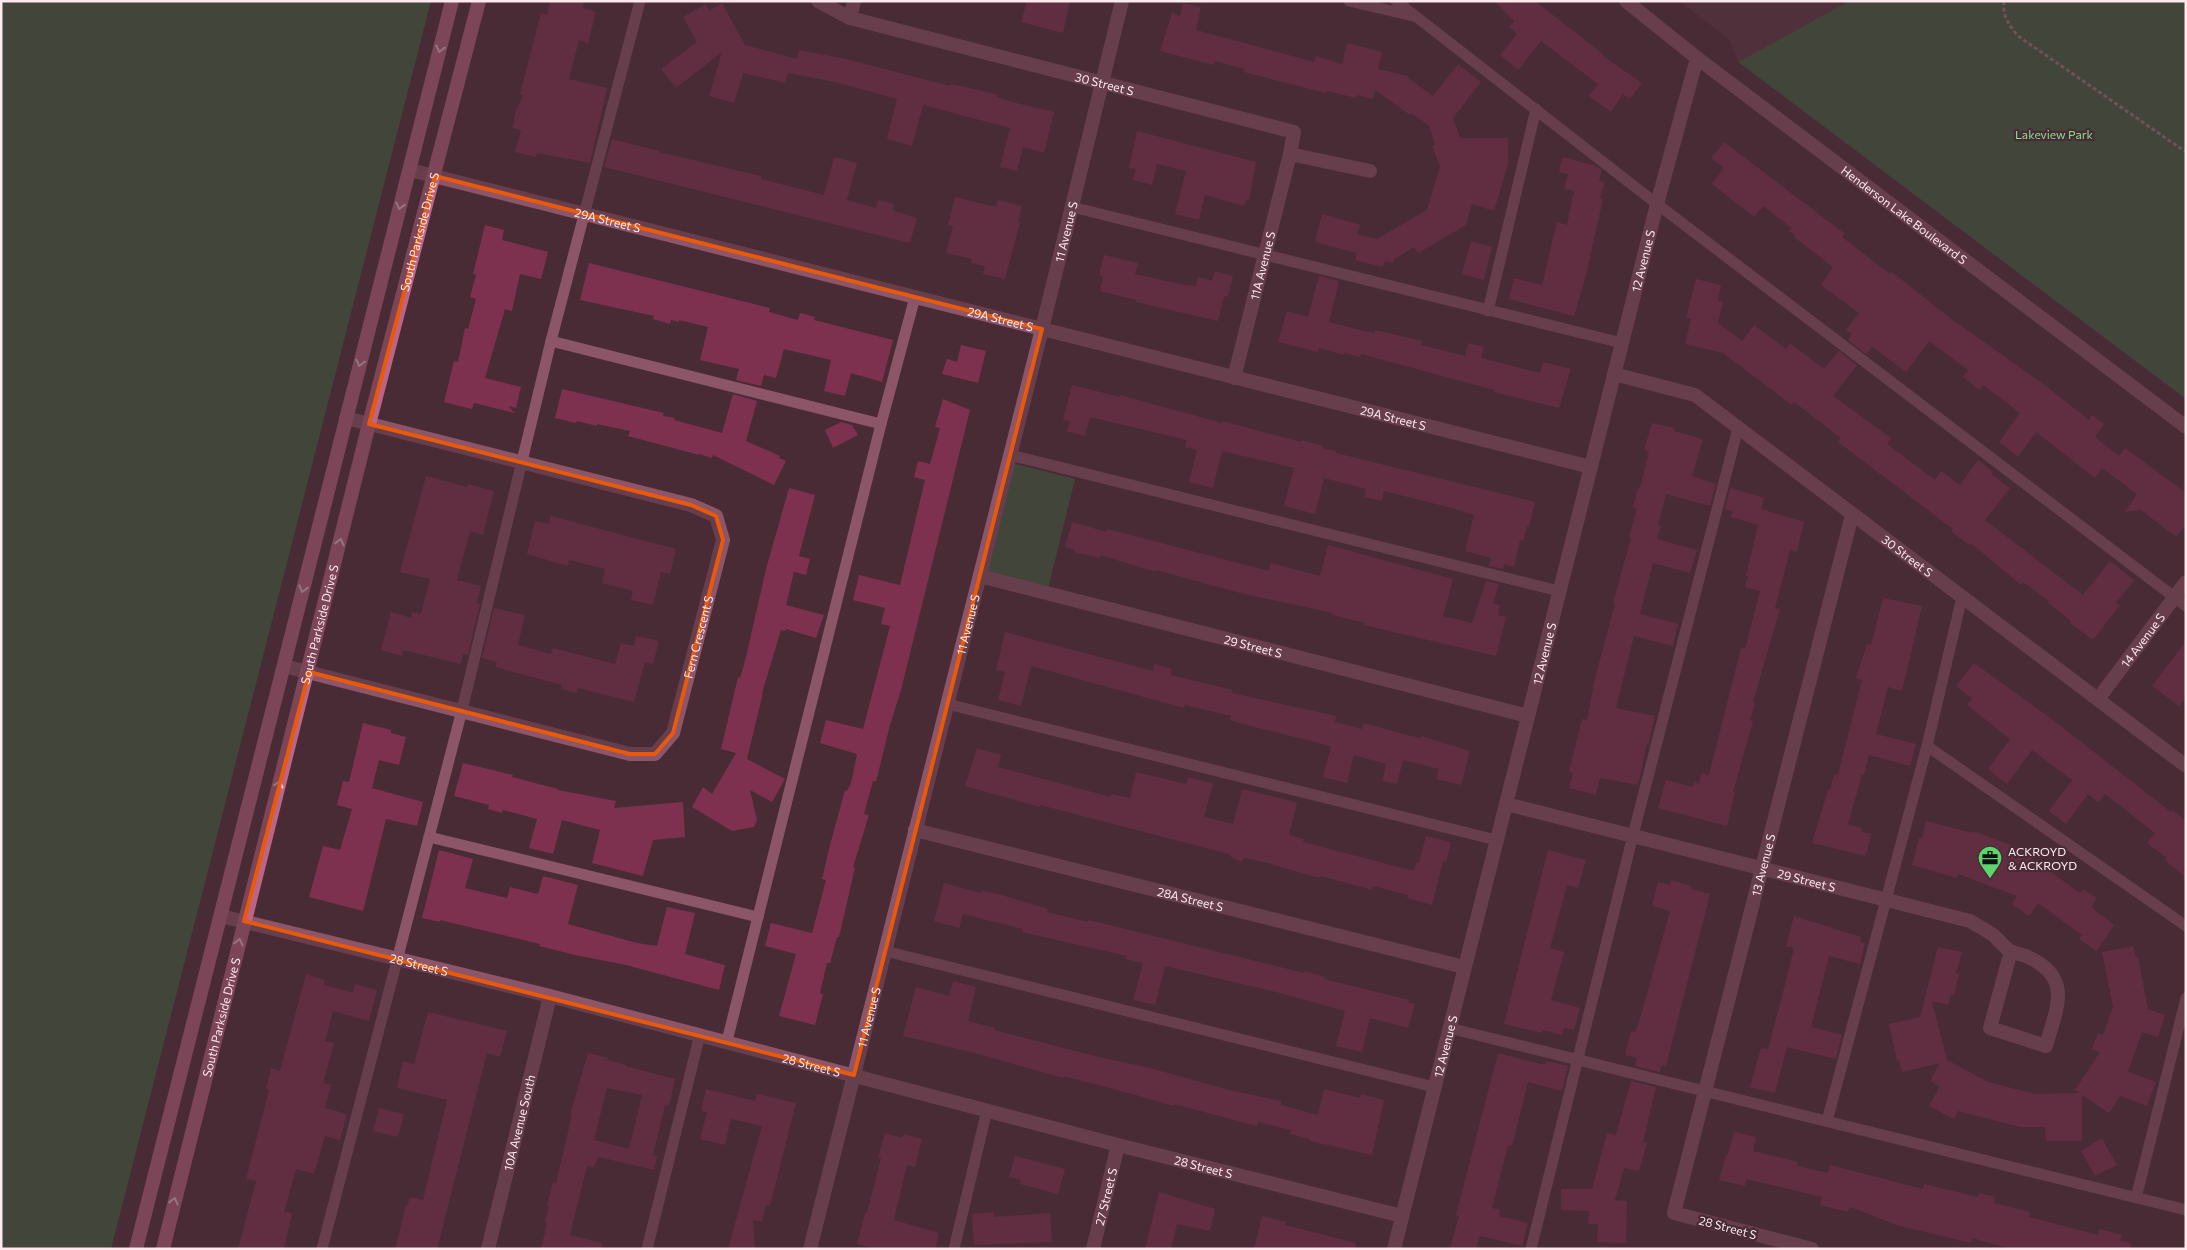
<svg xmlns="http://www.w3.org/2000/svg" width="2187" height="1250" viewBox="0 0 2187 1250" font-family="Commissioner,sans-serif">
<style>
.built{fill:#593542}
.green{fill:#3a643e}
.building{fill:#7d314f;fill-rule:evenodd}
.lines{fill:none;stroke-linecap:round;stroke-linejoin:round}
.path{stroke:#998088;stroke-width:3;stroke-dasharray:4 2.5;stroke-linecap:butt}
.service{stroke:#8c5568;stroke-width:11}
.minor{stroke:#8c5568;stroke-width:14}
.secondary{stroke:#bb6584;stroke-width:14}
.oneway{stroke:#f0cfd9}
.marked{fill:none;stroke:#e8590c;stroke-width:4;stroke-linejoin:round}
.labels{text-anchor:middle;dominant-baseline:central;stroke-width:4.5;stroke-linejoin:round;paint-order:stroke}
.street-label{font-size:12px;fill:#fde9ee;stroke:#482b35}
.park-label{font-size:12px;fill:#88e090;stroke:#482b35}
.poi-label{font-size:12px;fill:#fde9ee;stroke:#482b35;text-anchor:start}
</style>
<rect width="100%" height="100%" fill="#482b35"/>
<polygon class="built" points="1679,1 1849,1 1738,62 1730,40"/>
<g class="green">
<polygon points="1,1 431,1 111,1249 1,1249"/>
<polygon points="1849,1 2186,1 2186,399 1738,62"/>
<polygon points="1008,462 1075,479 1047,593 980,576"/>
</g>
<g class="building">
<polygon points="550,1 584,1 583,8 596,12 588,43 579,40 569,79 607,88 590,163 537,153 536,157 515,152 521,130 513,128 515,114 523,95 520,94 541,13 547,15"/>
<polygon points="1027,1 1070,1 1063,33 1021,22"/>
<polygon points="1494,1 1535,1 1604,55 1603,56 1642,83 1630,99 1623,94 1611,112 1589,96 1598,84 1541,41 1518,70 1500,55 1517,34 1509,27 1514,21"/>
<polygon points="722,3 745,45 797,59 799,50 846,59 950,86 951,84 975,89 998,95 997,97 1012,102 1054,112 1044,153 1023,147 1017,171 1000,167 1010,128 923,105 912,146 887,139 897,99 835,82 788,73 785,83 743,73 734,103 709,96 722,52 676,88 661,69 697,42 683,17 706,4 709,11"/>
<polygon points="1183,3 1201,7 1196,30 1314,62 1316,56 1342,64 1347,43 1382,52 1378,69 1408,76 1408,78 1433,96 1458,64 1481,82 1453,118 1460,138 1508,138 1508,164 1494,211 1472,204 1466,225 1418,253 1414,247 1394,259 1393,263 1385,261 1383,267 1355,260 1357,253 1315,242 1322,214 1360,225 1357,234 1377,239 1427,210 1440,166 1432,146 1435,145 1429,125 1411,113 1410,115 1375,90 1373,99 1357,95 1356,98 1327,91 1326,93 1244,72 1245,69 1215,61 1214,65 1160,51 1172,13 1180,16"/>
<polygon points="1137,131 1256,162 1249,201 1246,200 1244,206 1205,195 1199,220 1175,214 1186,171 1157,164 1152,185 1133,180 1136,169 1129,168"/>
<polygon points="612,139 659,151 659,152 761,176 761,179 824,195 834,157 857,163 847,200 876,208 878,200 894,204 892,210 917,218 910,243 604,167"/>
<polygon points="1724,142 1845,234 1842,237 1890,274 1892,272 1950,318 2046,386 2089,420 2092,415 2104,424 2095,437 2119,456 2125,448 2186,493 2186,524 2176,537 2141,510 2125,512 2137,494 2102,468 2095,478 2036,432 2018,457 1999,442 2020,413 1983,385 1980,390 1963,377 1968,370 1929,341 1906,372 1874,348 1872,347 1866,354 1848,340 1852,334 1846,330 1859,313 1821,285 1833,267 1794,237 1795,235 1789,231 1792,228 1763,206 1754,217 1712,184 1724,168 1711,158"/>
<polygon points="1562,157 1596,166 1602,170 1599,181 1605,182 1600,198 1603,199 1585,279 1574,316 1509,299 1514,278 1542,285 1557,222 1567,225 1574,191 1564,189 1568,174 1559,172"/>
<polygon points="955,197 996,207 998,200 1022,206 1018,222 1020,222 1005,279 983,274 985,266 971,263 972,259 946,253 953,226 948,225"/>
<polygon points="485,225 504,230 502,240 548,252 541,279 520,274 512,311 505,309 485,378 521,387 516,408 508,406 515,413 474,403 472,409 444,402 454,361 458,362 465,328 468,329 476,299 470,297 476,275 473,274"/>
<polygon points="1471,241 1492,247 1484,280 1462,274"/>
<polygon points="1104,255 1138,263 1135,274 1185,285 1196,286 1198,277 1212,281 1215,271 1233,276 1228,297 1224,296 1218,321 1136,302 1136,300 1100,291 1103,276 1099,275"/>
<polygon points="589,263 770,308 769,312 798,320 800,313 815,317 814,320 893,340 882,382 851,373 845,396 824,391 831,360 784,349 776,378 764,375 761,386 736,380 739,369 700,360 708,327 679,320 679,322 671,320 670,324 653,319 654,316 580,300"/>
<polygon points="1319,276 1339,281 1329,322 1364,331 1375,333 1375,330 1384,332 1422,341 1421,345 1465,356 1468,343 1484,347 1481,358 1540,373 1543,362 1571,369 1559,408 1494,392 1494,390 1361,354 1360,357 1345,353 1344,355 1319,348 1318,352 1278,342 1287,311 1308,317"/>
<polygon points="1696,279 1721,285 1718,301 1723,302 1718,323 1742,341 1754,325 1786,349 1790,343 1824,369 1839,351 1857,365 1833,396 1891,438 1887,444 1935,480 1941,471 1960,485 1978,460 1993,472 1991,474 2010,488 1985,520 2083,595 2110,561 2134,580 2116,603 2120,605 2093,640 2070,623 2071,621 2047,602 2049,601 2023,582 2021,585 1977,548 1971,544 1969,545 1951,531 1953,529 1838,442 1841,438 1794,402 1792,405 1723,353 1685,344 1691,319 1686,318"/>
<polygon points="961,345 986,351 978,383 942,374 947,359 957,362"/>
<polygon points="1072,385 1120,397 1120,395 1222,423 1222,421 1301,442 1301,440 1323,446 1323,448 1336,451 1336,453 1535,502 1529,527 1527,526 1523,541 1520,540 1514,567 1504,564 1503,569 1489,566 1491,558 1465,551 1474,515 1448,507 1384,491 1382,501 1364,497 1366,489 1324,478 1315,514 1284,506 1294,468 1222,451 1213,488 1189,482 1197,450 1185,447 1187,440 1090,417 1085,436 1067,431 1070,421 1063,420"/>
<polygon points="562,389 664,413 663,416 675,418 674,420 722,433 733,394 757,401 746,441 780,456 779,458 786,461 774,485 713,455 712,458 699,454 699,455 628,436 630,431 597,424 597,426 577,421 576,423 555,418"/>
<polygon points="943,399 970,410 901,690 890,725 876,782 873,781 864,814 869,815 853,867 855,868 839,937 837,937 830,963 827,963 820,993 823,994 815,1025 779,1016 796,954 765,946 771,923 812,933 826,880 822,879 830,845 845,790 847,791 851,783 857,754 820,743 826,720 863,729 890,626 881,624 885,608 853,600 859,575 900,585 925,480 914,477 918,461 930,464 940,428 935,427"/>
<polygon points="841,422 852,425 858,435 833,448 825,430"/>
<polygon points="1652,423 1675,428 1674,431 1703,439 1692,476 1716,484 1710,506 1666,494 1658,526 1661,526 1657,539 1697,550 1690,573 1653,563 1640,614 1678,624 1673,646 1634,636 1616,708 1655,716 1650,737 1649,743 1647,743 1638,785 1600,778 1596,795 1569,788 1573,773 1569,772 1582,719 1587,720 1595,678 1615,604 1613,603 1631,538 1629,537 1637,509 1633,508 1638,488 1640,488 1649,452 1644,450"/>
<polygon points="426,476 467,487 468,484 494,491 483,535 470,531 457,580 481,586 477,603 480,604 468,655 463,654 461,664 403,650 402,656 381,650 391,612 411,618 412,612 421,614 430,579 400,572"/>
<polygon points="789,488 815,495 799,556 810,559 806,575 794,572 786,605 824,615 816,638 786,629 785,631 781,630 762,693 763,693 747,759 785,779 772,802 750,790 757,820 754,827 732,831 692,807 703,787 712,794 736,753 721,749 738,677 740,678 746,657 766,569"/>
<polygon points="1730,488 1764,498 1761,509 1804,522 1797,552 1790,550 1775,608 1780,609 1753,702 1755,703 1750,720 1753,721 1733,792 1735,792 1727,826 1658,808 1666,780 1693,787 1694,782 1699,784 1701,773 1709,775 1741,648 1745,649 1760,591 1745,587 1748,577 1746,576 1758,525 1731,517 1733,512 1725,509"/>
<polygon points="551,516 676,549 670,574 661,572 653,605 631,600 633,591 602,583 605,569 569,560 568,566 527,554 535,521 549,524"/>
<polygon points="1072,522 1107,532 1107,529 1269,571 1271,563 1320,576 1328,545 1453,579 1443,616 1472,623 1486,581 1499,584 1493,604 1500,605 1498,615 1506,617 1496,656 1364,625 1365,623 1332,615 1333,613 1240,593 1156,570 1156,572 1100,555 1100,558 1074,552 1075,550 1065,547"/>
<polygon points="1883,598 1922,606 1902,691 1888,687 1876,734 1916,744 1910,766 1869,755 1864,775 1862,775 1848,824 1862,828 1861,832 1871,834 1866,856 1812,843 1828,790 1830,790 1834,774 1838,775 1862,680 1856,678 1867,644 1871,645"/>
<polygon points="494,608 525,615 518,645 551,654 553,648 615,664 621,643 634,646 636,636 659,641 653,664 645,662 634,702 578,688 577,693 561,689 562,685 495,667 497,662 482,658"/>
<polygon points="1005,632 1153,671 1154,664 1172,669 1171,675 1233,690 1232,693 1336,716 1335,722 1362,729 1364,723 1407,735 1421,738 1421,736 1470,751 1461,785 1436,779 1439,769 1403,760 1397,784 1382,781 1386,764 1354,755 1347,783 1323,777 1331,746 1239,723 1230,720 1231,716 1185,705 1184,708 1031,666 1021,706 998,700 1005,672 996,670"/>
<polygon points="2186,641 2186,697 2179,706 2152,686"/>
<polygon points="1974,663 2053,720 2171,812 2172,810 2186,821 2186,878 2165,860 2167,858 2147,843 2155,833 2105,794 2098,802 2088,794 2066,824 2049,811 2072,780 2032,750 2007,784 1988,769 2010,739 1967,705 1972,699 1956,686"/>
<polygon points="363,723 391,730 391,733 406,737 399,765 379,760 372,788 423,802 417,826 386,819 363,911 309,897 323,846 340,850 352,809 337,805 343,781 349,782"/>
<polygon points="977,748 1001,755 998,767 1111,797 1111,794 1130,798 1136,772 1186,784 1188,777 1213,784 1204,817 1233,824 1242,789 1292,801 1297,803 1289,835 1304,839 1303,842 1414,871 1416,863 1419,863 1426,836 1451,842 1446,862 1443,861 1432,905 1407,898 1408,895 1373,886 1372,890 1321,876 1320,878 1301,873 1268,863 1245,858 1241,861 1232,858 1229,854 1040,805 1040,807 965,786"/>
<polygon points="463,763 513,775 512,777 558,789 558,790 616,801 614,808 683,802 685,837 653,840 643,876 592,863 600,830 562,820 553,854 529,848 537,819 503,810 502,813 488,809 489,805 454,796"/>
<polygon points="1926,821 1972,833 1973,831 2024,850 2023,852 2080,893 2083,889 2097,898 2091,907 2114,925 2097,951 2079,939 2082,935 2038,903 2029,916 2012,904 2017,896 1958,874 1957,878 1912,865 1919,838 1922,838"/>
<polygon points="439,850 473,859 465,888 507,898 510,887 538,894 543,876 578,885 568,924 637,943 657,946 667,907 695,913 685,954 725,965 719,990 626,965 575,955 539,946 540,944 440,920 440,922 422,918"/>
<polygon points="1548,850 1586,860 1578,888 1567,885 1550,948 1564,952 1551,1000 1580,1008 1574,1030 1564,1028 1562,1035 1543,1030 1542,1033 1504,1024"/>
<polygon points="1671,880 1692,886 1691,889 1710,894 1666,1066 1662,1065 1660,1072 1635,1066 1637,1058 1625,1055 1631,1031 1635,1032 1638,1026 1670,911 1652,906 1658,882 1670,885"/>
<polygon points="944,883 981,893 981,890 1005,896 1048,909 1047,912 1088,922 1089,920 1304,973 1305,971 1325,977 1324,979 1409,1000 1408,1002 1415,1004 1408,1028 1370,1018 1362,1052 1336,1046 1345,1011 1276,992 1165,966 1155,1005 1133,1000 1143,963 1126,959 1127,956 1022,932 1023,929 963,914 959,928 934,921"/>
<polygon points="1794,916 1861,937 1860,942 1865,943 1860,964 1829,956 1811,1027 1842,1035 1836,1059 1787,1047 1775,1093 1750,1087 1761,1048 1768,1049 1780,1004 1794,948 1786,946"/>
<polygon points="2133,946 2136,957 2138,957 2148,1009 2165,1015 2158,1037 2142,1032 2128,1072 2156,1082 2147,1106 2120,1096 2109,1113 2082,1095 2082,1141 2046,1141 2045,1127 2020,1127 1958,1111 1954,1119 1929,1106 1940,1086 1930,1081 1940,1063 1902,1072 1899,1060 1897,1061 1889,1024 1920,1017 1938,947 1962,952 1956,974 1959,974 1954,995 1951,994 1948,1005 1932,1001 1947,1060 1988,1082 2035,1094 2080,1093 2075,1090 2100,1052 2092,1049 2098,1033 2103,1035 2113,1007 2102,952"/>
<polygon points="306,974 325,980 324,985 353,993 355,984 377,990 369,1021 333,1011 325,1041 334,1043 323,1083 331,1085 325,1108 347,1114 340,1140 325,1136 314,1174 296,1169 284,1212 292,1213 284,1249 238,1249 256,1181 246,1179 269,1090 266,1089 271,1068 280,1071"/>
<polygon points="953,981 976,987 968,1021 995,1028 994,1030 1099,1057 1150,1068 1229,1090 1281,1101 1281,1105 1318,1115 1324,1089 1360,1098 1361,1094 1384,1100 1372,1155 1310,1141 1310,1139 1290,1134 1291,1130 1258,1122 1257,1126 1174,1104 1173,1106 1136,1095 1064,1076 1063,1078 967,1051 903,1036 916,987 949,996"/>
<polygon points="428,1012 507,1031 500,1057 487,1053 437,1249 395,1249 406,1205 407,1206 410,1197 423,1200 447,1100 397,1088 403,1061 414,1064"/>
<path d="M588 1053 608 1058 607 1060 626 1065 625 1066 675 1079 669 1106 665 1105 653 1155 657 1156 654 1170 599 1157 593 1168 587 1166 570 1235 602 1243 601 1249H541L547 1223 545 1222 549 1206 547 1205 553 1183H556L572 1115H570ZM607 1088 642 1095 629 1149 594 1140Z"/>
<polygon points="1498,1053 1545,1065 1546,1061 1568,1066 1562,1091 1528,1082 1512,1146 1508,1145 1492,1208 1500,1210 1499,1216 1528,1223 1522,1246 1480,1236 1476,1249 1450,1249 1459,1216 1456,1215 1462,1192"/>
<polygon points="1631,1081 1656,1087 1643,1142 1647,1143 1639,1171 1624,1168 1615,1200 1627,1201 1626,1243 1597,1242 1598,1224 1588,1224 1589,1211 1561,1210 1561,1189 1592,1189 1607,1133 1616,1135"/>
<polygon points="706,1089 755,1101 757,1094 796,1103 770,1206 766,1205 762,1222 753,1220 755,1249 728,1249 762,1126 731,1119 725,1145 700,1139 707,1112 701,1111"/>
<polygon points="379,1108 404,1114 398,1137 373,1131"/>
<polygon points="1734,1132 1756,1137 1753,1151 1798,1162 1797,1166 1828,1173 1830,1165 1923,1189 1924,1184 1978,1197 1979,1193 1995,1197 1994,1203 2030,1212 2029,1217 2098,1235 2099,1229 2122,1235 2120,1241 2131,1243 2130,1249 2007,1248 1972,1238 1971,1243 1900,1226 1850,1207 1848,1212 1820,1205 1822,1197 1746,1179 1745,1186 1719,1180 1726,1155 1728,1155"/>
<polygon points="885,1133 902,1138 904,1134 922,1139 915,1167 907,1165 894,1220 939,1233 935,1249 875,1249 857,1244 865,1213 867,1213 881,1158 878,1158"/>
<polygon points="2102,1138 2117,1165 2095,1176 2081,1151"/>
<polygon points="1015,1156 1065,1169 1058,1194 1020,1184 1021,1180 1009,1177"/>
<polygon points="1159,1192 1215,1209 1210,1231 1177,1224 1171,1249 1145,1249"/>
<polygon points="994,1212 994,1217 1050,1213 1052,1242 974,1245 972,1214"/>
<polygon points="1262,1216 1286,1222 1285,1225 1356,1243 1355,1249 1254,1249"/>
</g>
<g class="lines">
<path class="path" d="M2004 1C2002 16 2009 25 2018 36L2186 152"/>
<g class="service">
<polyline points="1349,1 1413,16"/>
<polyline points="1396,1 1657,204 2186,606"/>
<polyline points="1072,207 1622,343"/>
<polyline points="1488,311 1536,109"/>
<polyline points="551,341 881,424"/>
<polyline points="1010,455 1559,591"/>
<polyline points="947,704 1496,840"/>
<polyline points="1927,746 2186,926"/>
<polyline points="429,837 758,917"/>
<polyline points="885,951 1434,1087"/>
<polyline points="1449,1028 2186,1210"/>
<polyline points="727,1041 881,424 915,297"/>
<polyline points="1827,1121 1927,746 1962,597"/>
<polyline points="2136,1198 2186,998"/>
<polyline points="322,1249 462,710 551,341 640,1"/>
<polyline points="647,1249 700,1034"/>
<polyline points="954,1249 987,1110"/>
<polyline points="1531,1249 1633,835 1738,428"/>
</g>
<g class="minor">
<path id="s1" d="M818 1 850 18 1294 132 1290 154 1370 171"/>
<path id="s2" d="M1626 1 1697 58 2186 427"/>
<polyline points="850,18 854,1"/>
<path id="s3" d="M410 170 1591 467"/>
<path id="s4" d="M1614 374 1695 395 2186 766"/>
<path id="s5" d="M1234 378 1290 154"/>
<path id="s6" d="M980 576 1528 716"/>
<path id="s7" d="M284 666 630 754H655L673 733 723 540 716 516 691 505 346 418"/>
<path id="s8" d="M2098 699 2186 582"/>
<path id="s9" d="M1506 804 1970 921C1978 926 1986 930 1993 935 1999 940 2004 947 2010 951 2015 954 2023 954 2028 957 2074 978 2056 1009 2046 1046L1990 1028 2011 951"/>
<path id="s10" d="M915 830 1464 967"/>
<path id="s11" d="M221 916 550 996 1118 1145 1402 1216"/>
<path id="s12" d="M488 1249 550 996"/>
<path id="s13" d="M810 1249 1042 329 1122 1"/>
<path id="s14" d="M1093 1249 1118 1145"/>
<path id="s15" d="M1394 1249 1657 204 1697 58"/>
<path id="s16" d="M1812 1249 1674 1213 1852 515"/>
</g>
<g class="secondary">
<polyline points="136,1249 452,1"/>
<path id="s17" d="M163 1249 369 424 479 1"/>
</g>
</g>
<defs><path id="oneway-chevron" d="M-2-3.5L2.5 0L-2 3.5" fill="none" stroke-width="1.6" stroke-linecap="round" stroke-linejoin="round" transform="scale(1.25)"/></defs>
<g class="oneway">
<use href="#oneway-chevron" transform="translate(440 49) rotate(104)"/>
<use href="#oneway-chevron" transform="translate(400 206) rotate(104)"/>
<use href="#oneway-chevron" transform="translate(360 363) rotate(104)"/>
<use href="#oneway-chevron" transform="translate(340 542) rotate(-76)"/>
<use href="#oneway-chevron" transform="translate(303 589) rotate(104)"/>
<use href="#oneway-chevron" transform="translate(279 784) rotate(-75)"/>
<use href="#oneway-chevron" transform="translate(239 942) rotate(-76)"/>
<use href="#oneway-chevron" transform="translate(174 1201) rotate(-76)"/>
</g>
<path d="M0 0H2187V1250H0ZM435 176 1042 329 854 1075 244 921 309 672 630 754H655L673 733 723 540 716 516 691 505 369 424Z" fill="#482b35" fill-opacity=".55" fill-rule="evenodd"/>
<path class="marked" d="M435 176 1042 329 854 1075 244 921 309 672 630 754H655L673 733 723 540 716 516 691 505 369 424Z"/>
<defs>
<symbol id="office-pin" viewBox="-11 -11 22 30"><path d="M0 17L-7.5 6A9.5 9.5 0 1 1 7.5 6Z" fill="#5dd56d" stroke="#482b35"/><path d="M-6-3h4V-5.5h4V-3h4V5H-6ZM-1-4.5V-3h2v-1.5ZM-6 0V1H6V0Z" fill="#111"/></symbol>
</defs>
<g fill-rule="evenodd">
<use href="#office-pin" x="1976" y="844" width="28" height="38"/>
</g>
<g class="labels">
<g class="street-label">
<text stroke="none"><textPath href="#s1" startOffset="299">30 Street S</textPath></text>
<text stroke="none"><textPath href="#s2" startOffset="351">Henderson Lake Boulevard S</textPath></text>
<text stroke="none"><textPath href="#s3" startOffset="204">29A Street S</textPath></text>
<text stroke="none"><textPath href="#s17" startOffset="1049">South Parkside Drive S</textPath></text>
<text stroke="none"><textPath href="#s13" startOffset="1049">11 Avenue S</textPath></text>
<text stroke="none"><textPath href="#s15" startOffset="1019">12 Avenue S</textPath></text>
<text stroke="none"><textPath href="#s5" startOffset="116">11A Avenue S</textPath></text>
<text stroke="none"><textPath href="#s3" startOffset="609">29A Street S</textPath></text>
<text stroke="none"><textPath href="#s3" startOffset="1014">29A Street S</textPath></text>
<text stroke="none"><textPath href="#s4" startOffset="350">30 Street S</textPath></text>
<text stroke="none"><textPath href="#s17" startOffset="644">South Parkside Drive S</textPath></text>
<text stroke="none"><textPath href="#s13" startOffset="644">11 Avenue S</textPath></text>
<text stroke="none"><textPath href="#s7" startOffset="509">Fern Crescent S</textPath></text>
<text stroke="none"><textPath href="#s8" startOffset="74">14 Avenue S</textPath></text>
<text stroke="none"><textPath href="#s6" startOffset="282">29 Street S</textPath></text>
<text stroke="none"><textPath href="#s15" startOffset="614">12 Avenue S</textPath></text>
<text stroke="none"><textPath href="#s16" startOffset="502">13 Avenue S</textPath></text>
<text stroke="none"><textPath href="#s9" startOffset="310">29 Street S</textPath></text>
<text stroke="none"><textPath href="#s10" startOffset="284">28A Street S</textPath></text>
<text stroke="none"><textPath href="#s11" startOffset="204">28 Street S</textPath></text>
<text stroke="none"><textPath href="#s17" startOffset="239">South Parkside Drive S</textPath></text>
<text stroke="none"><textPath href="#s13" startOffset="239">11 Avenue S</textPath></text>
<text stroke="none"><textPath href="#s15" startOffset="209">12 Avenue S</textPath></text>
<text stroke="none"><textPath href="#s11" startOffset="609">28 Street S</textPath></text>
<text stroke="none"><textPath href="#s12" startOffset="130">10A Avenue South</textPath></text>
<text stroke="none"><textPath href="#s11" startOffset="1014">28 Street S</textPath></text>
<text stroke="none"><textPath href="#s14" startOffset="54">27 Street S</textPath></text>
<text transform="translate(1728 1227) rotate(15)">28 Street S</text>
</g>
<g class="park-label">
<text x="2054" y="134">Lakeview Park</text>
</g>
<g class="poi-label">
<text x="2008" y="851">ACKROYD<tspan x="2008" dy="14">&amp; ACKROYD</tspan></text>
</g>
</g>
<rect width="2187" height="1250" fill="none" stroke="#fde9ee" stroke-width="5"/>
</svg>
